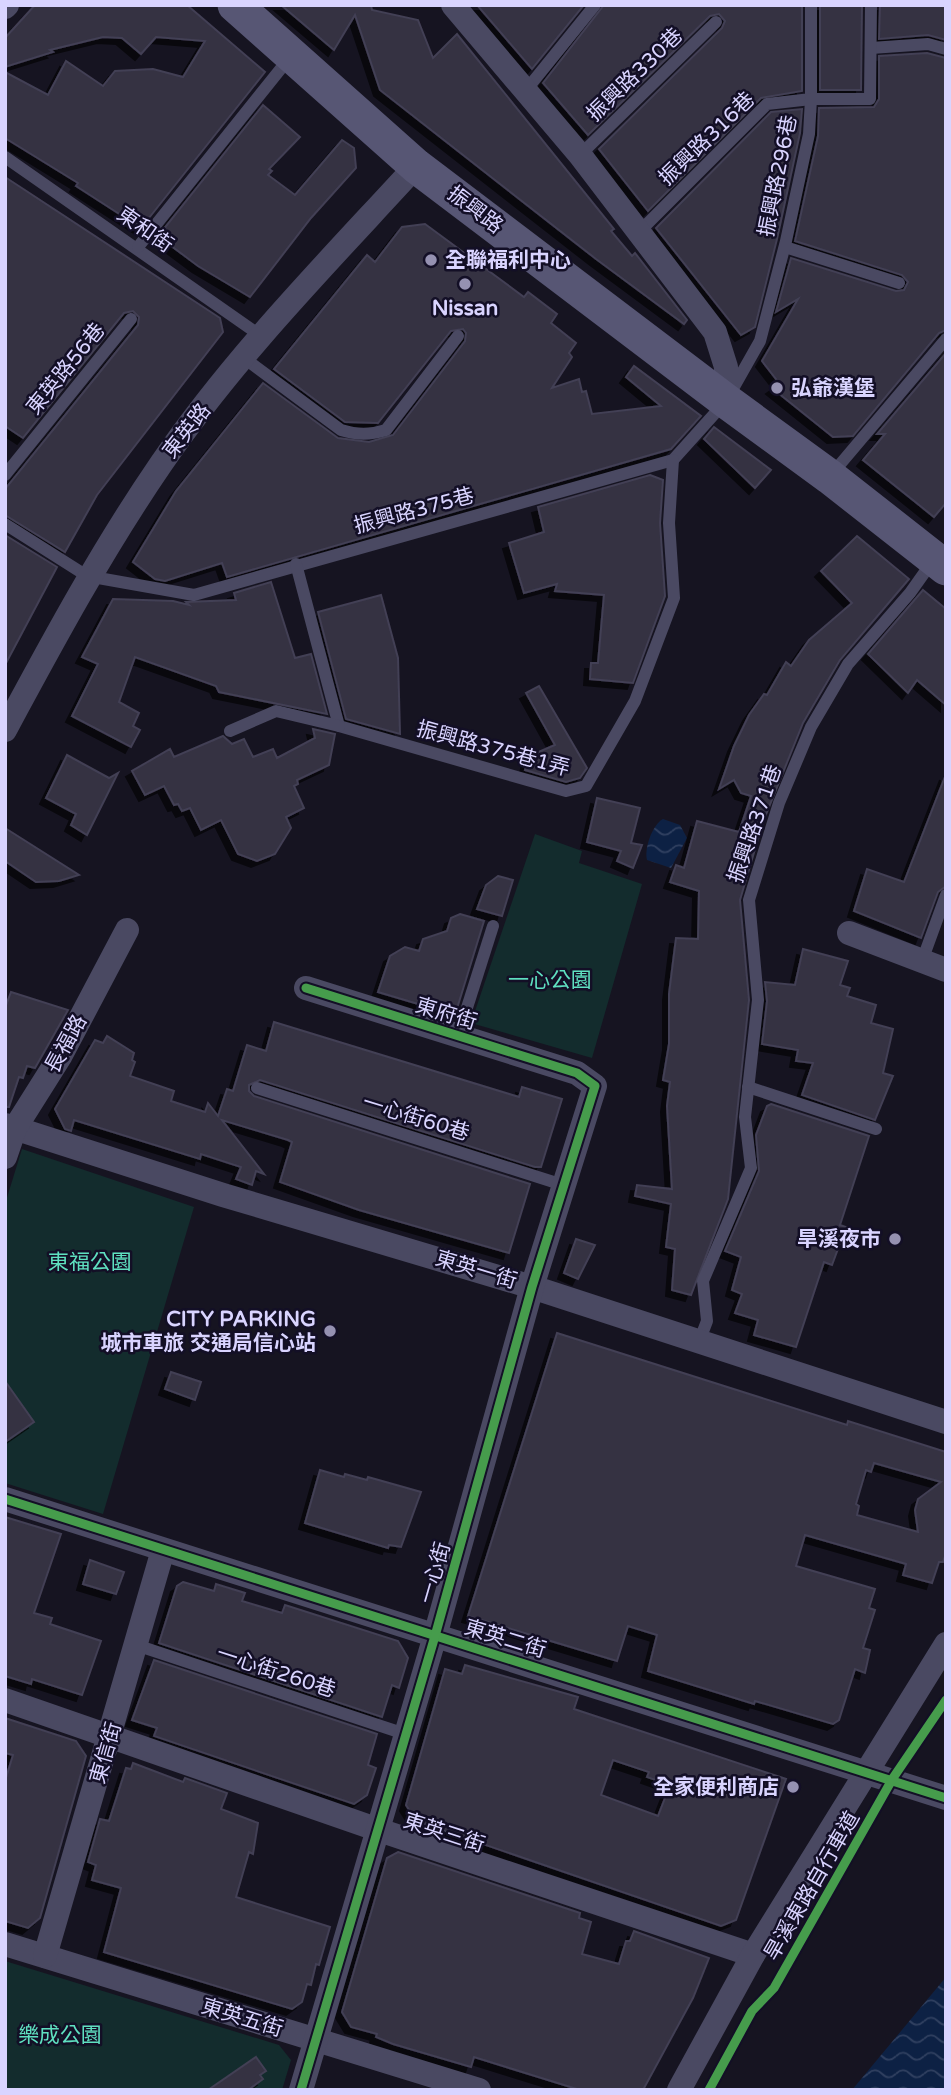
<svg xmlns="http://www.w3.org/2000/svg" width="951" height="2095" viewBox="0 0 951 2095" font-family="'Varela Round','Noto Sans TC',sans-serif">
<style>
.green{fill:#132c2d}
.water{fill:url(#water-waves)}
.building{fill:#343243;stroke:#433f54;stroke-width:2;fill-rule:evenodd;filter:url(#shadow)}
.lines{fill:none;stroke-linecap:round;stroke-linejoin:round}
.lane{stroke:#4a4962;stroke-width:12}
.street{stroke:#4a4962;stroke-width:24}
.secondary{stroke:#575674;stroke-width:35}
.cycleway-casing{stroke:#130f26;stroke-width:13}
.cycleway{stroke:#469c4c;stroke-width:9}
.poi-dot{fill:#9591b1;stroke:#130f26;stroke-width:2.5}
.labels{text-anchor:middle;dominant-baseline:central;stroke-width:5;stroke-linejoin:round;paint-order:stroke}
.street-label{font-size:21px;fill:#d9d4ff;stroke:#130f26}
.poi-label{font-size:21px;font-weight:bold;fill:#d9d4ff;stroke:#130f26;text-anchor:end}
.park-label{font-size:21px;fill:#5fe0c0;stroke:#130f26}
</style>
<defs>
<pattern id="water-waves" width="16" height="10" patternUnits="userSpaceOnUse" patternTransform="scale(1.75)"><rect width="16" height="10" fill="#0d2144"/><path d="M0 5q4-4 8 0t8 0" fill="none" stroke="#304060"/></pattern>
<filter id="shadow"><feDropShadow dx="-6" dy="6" stdDeviation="0" flood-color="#0009"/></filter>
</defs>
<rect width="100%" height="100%" fill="#161421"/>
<g class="green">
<polygon points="535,834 582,851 579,863 642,884 592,1058 471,1023"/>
<polygon points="22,1149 194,1207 103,1514 5,1483 5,1204"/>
<polygon points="5,1961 279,2045 291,2060 282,2090 5,2090"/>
</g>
<g class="water">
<path d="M663 819 680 825 687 838 671 868 647 860C644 849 652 825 663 819Z"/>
<polygon points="946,1977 946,2090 852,2090"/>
</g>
<g class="building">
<polygon points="35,5 187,5 265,72 141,228 76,186 78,183 5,138 5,72 48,95 66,61 103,86 115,71 153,69 183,77 205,41 156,37 141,54 122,38 103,37 50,50 53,52 5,67 5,38"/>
<polygon points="281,5 371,5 372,10 418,20 433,58 457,34 614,229 611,231 632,256 635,253 687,320 684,324 596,259 380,90 355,15 334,50"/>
<polygon points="477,5 584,5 532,69"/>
<polygon points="604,5 802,5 802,91 761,98 648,211 599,149 722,28 725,21 719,14 710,16 588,135 543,83"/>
<polygon points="820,5 862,5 861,90 820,90"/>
<polygon points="880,5 946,5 946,40 928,35 879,39"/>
<polygon points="927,53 946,58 946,330 939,333 853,436 833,437 772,388 779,383 762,361 798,299 776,312 791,258 896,291 904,290 908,282 902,275 795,241 818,136 819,108 874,107 879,99 879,56"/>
<polygon points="263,105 300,137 269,169 272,171 268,175 295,195 342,140 354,148 356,168 311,218 250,297 198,266 158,236"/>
<polygon points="802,109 800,133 777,239 755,327 741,335 656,228 771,112"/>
<polygon points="5,177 220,318 223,332 97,495 65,552 5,515 5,489 138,325 139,317 133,311 124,313 23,438 5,426"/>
<polygon points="425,224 524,297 528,292 557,314 551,323 576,343 569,353 572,357 552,388 579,379 582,392 586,391 592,414 661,406 626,377 634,366 701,416 671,449 227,577 222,563 165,581 155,579 133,562 176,491 263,383 338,438 369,442 393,435 465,341 466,333 463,329 451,331 378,423 345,422 274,369 367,255 375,262 402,227"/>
<polygon points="946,353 946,503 934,517 863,460 885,434 877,434"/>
<polygon points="714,427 771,470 755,488 704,439"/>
<polygon points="650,475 663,480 660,523 665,596 633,683 590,679 591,663 598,663 604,595 555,591 557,584 524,593 509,543 544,532 538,507"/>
<polygon points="5,535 57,567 5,665"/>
<polygon points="857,536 909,579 840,660 803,723 763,822 740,900 749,1000 728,1199 691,1295 672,1290 675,1249 666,1247 671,1204 635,1196 637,1185 672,1189 667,1106 670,1082 663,1080 669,1044 669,994 676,938 698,939 699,891 670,882 676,865 684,868 697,821 739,832 751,796 741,793 734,780 719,789 734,746 749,715 764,694 767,695 786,662 791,666 809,640 852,603 821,571"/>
<polygon points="271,582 295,658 311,654 327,714 219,692 216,686 135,657 119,702 139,713 133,726 140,730 131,747 72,716 98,664 82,657 113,599 173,601 189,605 186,602 236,600 234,593"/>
<polygon points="923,590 946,609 946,705 917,680 908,693 868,654"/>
<polygon points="381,595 398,658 400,734 346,719 318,612"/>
<polygon points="539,686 587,768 580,778 566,782 525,770 529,756 555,745 526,693"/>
<polygon points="313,729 335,734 329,765 297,780 298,784 294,786 304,808 286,817 291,828 275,854 257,861 238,854 221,820 201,830 190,808 182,811 178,804 174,805 164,786 145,795 132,771 170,749 174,757 223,736 232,744 244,739 253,757 273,749 277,758 315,738"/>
<polygon points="67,755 109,778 118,773 87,835 71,825 76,814 46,798"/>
<polygon points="946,774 946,886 938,892 921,938 854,911 867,869 904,882"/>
<polygon points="597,798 640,808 631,843 642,845 633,868 617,861 621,851 587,842"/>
<polygon points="5,828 79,875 59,881 36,882 5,861"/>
<polygon points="498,876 513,880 502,916 477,909 486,885"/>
<polygon points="460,914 484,921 455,1015 378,992 390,956 405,947 419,951 423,939 447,931 451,918"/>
<polygon points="803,949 848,961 840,985 850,988 847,996 876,1005 871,1023 893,1029 883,1073 893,1076 875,1120 802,1095 813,1063 796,1061 798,1050 762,1044 767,1001 765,982 795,985"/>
<polygon points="11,992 68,1010 35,1068 27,1066 23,1078 19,1077 9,1107 5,1107 5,1008"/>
<polygon points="274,1022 519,1097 522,1087 562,1099 541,1167 535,1167 260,1080 249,1085 249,1091 254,1096 530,1184 509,1253 359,1210 280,1182 292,1142 288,1140 222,1120 264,1174 256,1171 252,1185 236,1179 241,1167 201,1154 200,1159 74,1120 71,1131 65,1129 55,1109 95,1040 103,1043 107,1036 134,1053 132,1060 135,1062 130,1076 174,1091 171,1101 205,1112 208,1103 218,1116 227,1089 233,1091 247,1045 266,1051"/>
<polygon points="771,1104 869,1136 840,1225 846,1227 832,1265 824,1262 796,1347 754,1335 758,1320 735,1313 742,1294 732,1290 741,1257 725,1251 759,1171 756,1135 767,1106"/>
<polygon points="576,1239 595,1245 578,1279 564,1273"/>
<path d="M557 1333 847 1425 848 1421 946 1452V1553L943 1562H939L932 1583 903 1575 906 1564 805 1535 796 1566 875 1589 869 1608 875 1610 863 1648 870 1650 865 1673 855 1669 839 1720 833 1724 755 1701 754 1704 648 1671 657 1635 628 1626 617 1661 468 1616ZM874 1463 941 1482 918 1499 915 1510 918 1532 857 1515 859 1506 856 1504 866 1470 871 1472Z"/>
<polygon points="171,1372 201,1382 195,1400 165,1389"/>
<polygon points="5,1381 34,1422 5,1442"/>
<polygon points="320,1470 344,1477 345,1474 367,1480 368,1477 421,1492 401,1547 389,1545 388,1548 305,1523"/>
<polygon points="5,1517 61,1534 34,1613 52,1618 50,1624 101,1641 82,1695 32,1679 31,1684 5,1676"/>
<polygon points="90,1560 124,1572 116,1594 83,1584"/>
<polygon points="183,1582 214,1591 216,1584 245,1593 242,1601 282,1613 285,1605 398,1641 408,1658 399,1688 392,1685 382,1717 159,1643 177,1586"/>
<polygon points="154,1660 377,1734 368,1765 376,1768 367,1795 354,1804 154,1736 157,1728 132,1720"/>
<path d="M465 1665 578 1697 574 1709 786 1779 736 1920 721 1926 416 1821 406 1805 445 1669 462 1674ZM613 1760 649 1772 647 1777 670 1785 658 1816 601 1795Z"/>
<polygon points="5,1718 76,1741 86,1756 40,1918 28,1928 5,1921 5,1781 13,1755 5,1753"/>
<polygon points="133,1763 183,1782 185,1778 227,1793 221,1809 258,1823 253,1854 249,1852 236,1897 330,1927 319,1965 316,1964 311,1985 307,1984 302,2002 292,2009 104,1952 121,1888 92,1880 96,1865 88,1862 100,1819 109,1821 126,1768 131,1769"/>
<polygon points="398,1852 580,1913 579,1918 591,1922 582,1954 619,1964 626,1941 630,1941 634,1931 709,1958 693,1998 643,2090 580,2090 474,2057 471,2067 393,2044 376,2037 377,2034 351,2027 342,2012 387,1858"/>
<polygon points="256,2057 266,2071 260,2075 263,2079 248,2090 208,2090"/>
</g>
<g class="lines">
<g class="lane">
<polyline points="871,48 928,44 946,49"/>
<polyline points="527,89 595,5"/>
<polyline points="580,155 716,22"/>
<polyline points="5,157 261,336"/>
<polyline points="640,231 767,104 811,99 811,5"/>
<polyline points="138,247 291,56"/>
<polyline points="785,247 899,283"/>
<path d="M244 358 341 430C358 435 369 435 386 430L458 336"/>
<polyline points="5,475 131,319"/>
<polyline points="831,475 946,339"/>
<polyline points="5,524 87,576 194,595 673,460 726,401 760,341 786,241 809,134 811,99 870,99 871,5"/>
<polyline points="296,564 339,726 566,791 586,786 635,701 674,598 669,523 673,460"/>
<polyline points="230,731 276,711 339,726"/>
<polyline points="922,961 946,895"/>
<polyline points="458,1036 493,926"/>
<polyline points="748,1087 876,1129"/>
<polyline points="257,1088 563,1185"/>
<polyline points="699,1342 707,1321 703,1281 751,1168 745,1117 758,1000 749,900 779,803 811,727 848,664 910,593 932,562"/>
<polyline points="136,1645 405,1734"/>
</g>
<g class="street">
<polyline points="453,5 580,155 715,332 726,367 726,401"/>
<polyline points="5,7 7,5"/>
<path d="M5 730C54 639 102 550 161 464 235 356 328 262 416 166"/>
<polyline points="849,933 946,970"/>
<polyline points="5,1125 223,1195 532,1287 946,1422"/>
<polyline points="5,1157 15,1128 61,1055 127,930"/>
<polyline points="5,1499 946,1798"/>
<polyline points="5,1700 379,1830 753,1955"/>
<polyline points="5,1944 479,2090"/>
<polyline points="45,1956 163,1550"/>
<polyline points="301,2090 435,1636 532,1287 595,1086 577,1073 306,988"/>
<polyline points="679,2090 753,1955 946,1644"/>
</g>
<polyline class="secondary" points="235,5 416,166 726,401 830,477 946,568"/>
<defs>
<g id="cycleway">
<polyline points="5,1499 946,1798"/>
<polyline points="301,2090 435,1636 532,1287 595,1086 577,1073 306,988"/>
<polyline points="709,2090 752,2011 774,1988 893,1778 946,1700"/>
</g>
</defs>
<use href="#cycleway" class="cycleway-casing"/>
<use href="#cycleway" class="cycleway"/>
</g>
<g class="poi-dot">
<circle cx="431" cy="260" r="7"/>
<circle cx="465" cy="284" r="7"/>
<circle cx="777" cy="388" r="7"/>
<circle cx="895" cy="1239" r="7"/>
<circle cx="330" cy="1331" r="7"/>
<circle cx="793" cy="1787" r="7"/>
</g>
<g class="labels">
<g class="street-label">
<text transform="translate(635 75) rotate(-44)">振興路330巷</text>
<text transform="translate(707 139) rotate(-44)">振興路316巷</text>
<text transform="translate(778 176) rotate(-79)">振興路296巷</text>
<text transform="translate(475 210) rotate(37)">振興路</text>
<text transform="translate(145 230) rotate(35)">東和街</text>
<text transform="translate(66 369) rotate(-51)">東英路56巷</text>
<text transform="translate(187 431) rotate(-52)">東英路</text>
<text transform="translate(414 511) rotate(-15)">振興路375巷</text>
<text transform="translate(493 749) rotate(15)">振興路375巷1弄</text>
<text transform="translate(755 824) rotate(-71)">振興路371巷</text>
<text transform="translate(446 1014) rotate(17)">東府街</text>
<text transform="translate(66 1044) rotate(-61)">長福路</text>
<text transform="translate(416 1118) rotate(17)">一心街60巷</text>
<text transform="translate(476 1270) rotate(17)">東英一街</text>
<text transform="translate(435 1573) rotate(-74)">一心街</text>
<text transform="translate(505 1639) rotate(17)">東英二街</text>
<text transform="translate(276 1672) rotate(18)">一心街260巷</text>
<text transform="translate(106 1753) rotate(-74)">東信街</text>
<text transform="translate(444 1833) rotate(18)">東英三街</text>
<text transform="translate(812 1886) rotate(-60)">旱溪東路自行車道</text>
<text transform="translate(242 2018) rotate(17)">東英五街</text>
</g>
<g class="poi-label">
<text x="445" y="260" text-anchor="start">全聯福利中心</text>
<text x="465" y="308" text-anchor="middle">Nissan</text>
<text x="791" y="388" text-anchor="start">弘爺漢堡</text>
<text x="881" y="1239">旱溪夜市</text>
<text x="316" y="1319">CITY PARKING<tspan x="316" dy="24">城市車旅 交通局信心站</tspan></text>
<text x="779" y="1787">全家便利商店</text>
</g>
<g class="park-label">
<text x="550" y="980">一心公園</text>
<text x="90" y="1262">東福公園</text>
<text x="60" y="2035">樂成公園</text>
</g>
</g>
<rect width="951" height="2095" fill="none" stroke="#d9d4ff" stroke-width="14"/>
</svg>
